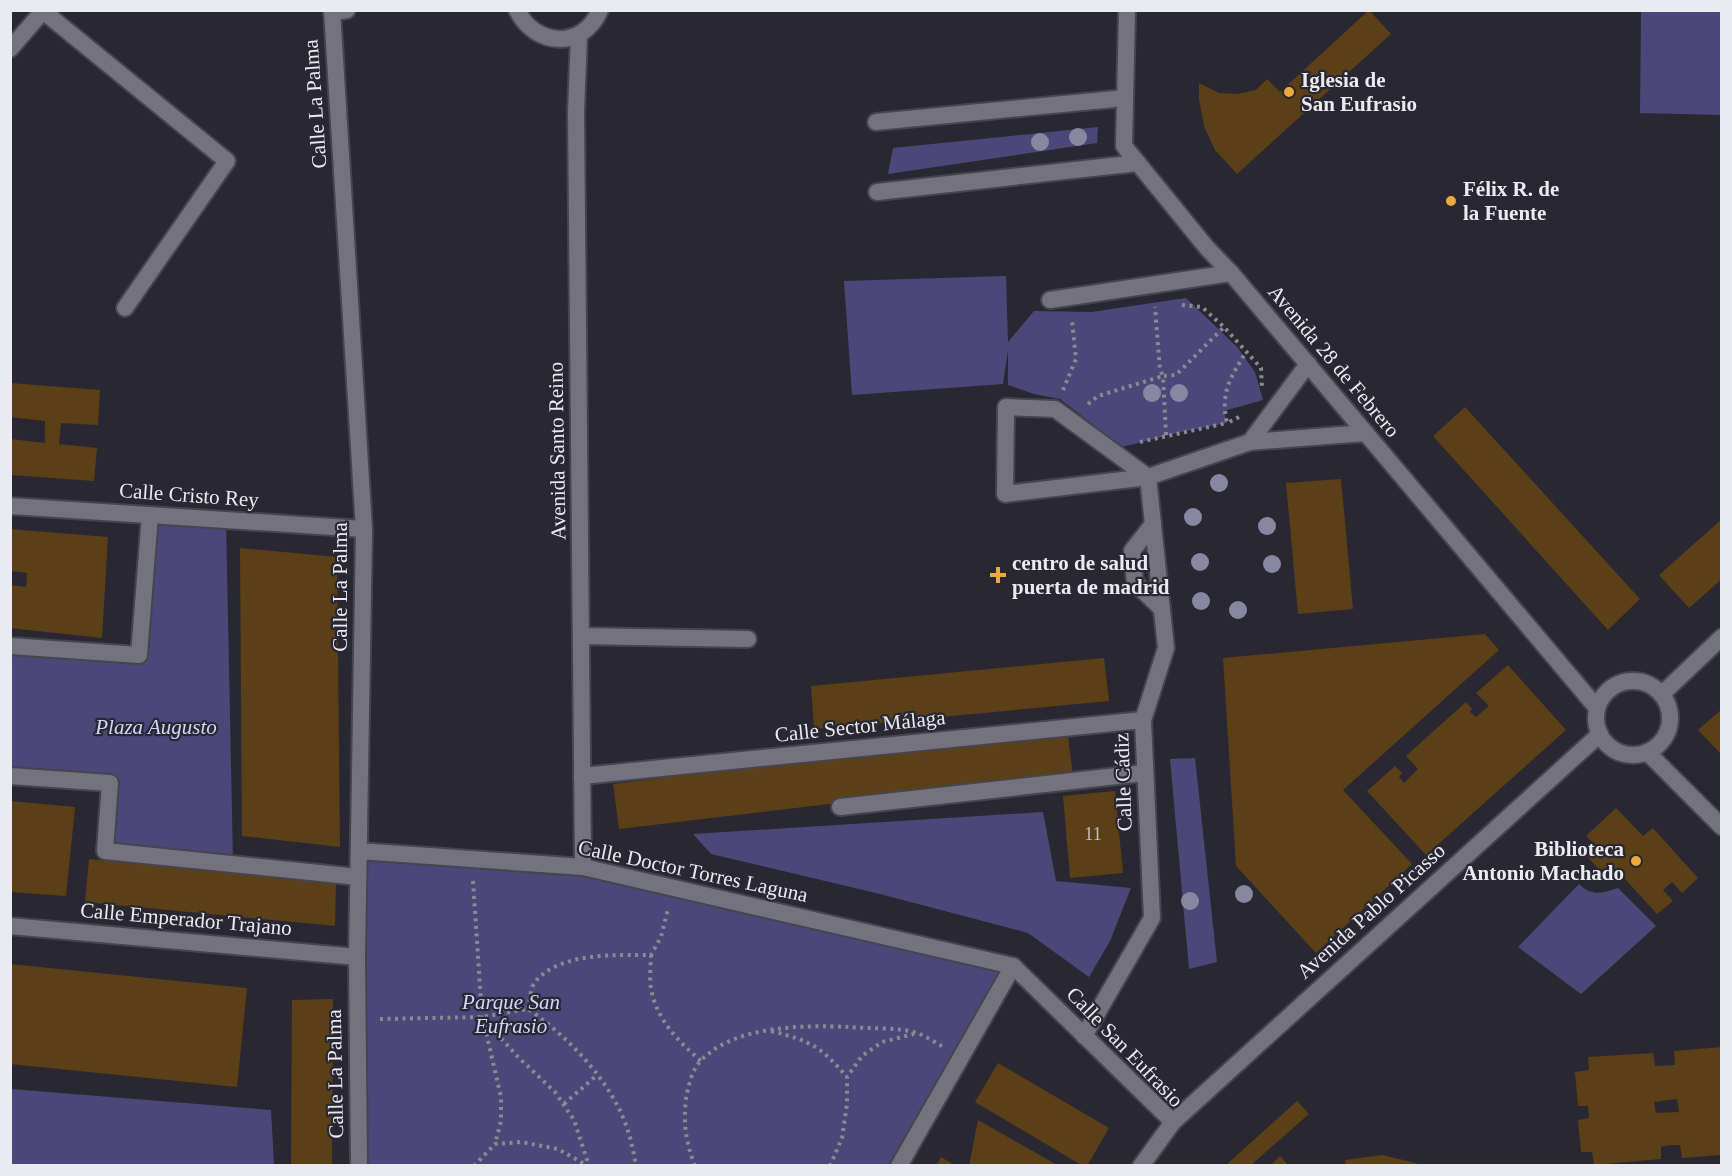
<svg xmlns="http://www.w3.org/2000/svg" width="1732" height="1176" viewBox="0 0 1732 1176" font-family="Georgia,serif">
<style>
.green{fill:#4c4779}
.building{fill:#5b3f16;fill-rule:evenodd}
.lines{fill:none;stroke-linecap:round;stroke-linejoin:round}
.pedestrian-casing{stroke:#45454e;stroke-width:20}
.minor-casing{stroke:#45454e;stroke-width:20}
.tertiary-casing{stroke:#45454e;stroke-width:20}
.path{stroke:#8a8992;stroke-width:4;stroke-dasharray:3 4.5;stroke-linecap:butt}
.pedestrian{stroke:#73727e;stroke-width:16}
.minor{stroke:#73727e;stroke-width:16}
.tertiary{stroke:#73727e;stroke-width:16}
.tree{fill:#8887a2}
.poi-dot{fill:#eea83c;stroke:#292832;stroke-width:2}
.labels{text-anchor:middle;dominant-baseline:central;stroke-width:4.5;stroke-linejoin:round;paint-order:stroke}
.number-label{font-size:18px;fill:#c6bfba}
.poi-label{font-size:21px;font-weight:bold;fill:#eaeaf1;stroke:#292832;text-anchor:start}
.street-label{font-size:21px;fill:#eaeaf1;stroke:#292832}
.park-label{font-size:21px;font-style:italic;fill:#d5d4fe;stroke:#292832}
</style>
<rect width="100%" height="100%" fill="#292832"/>
<g class="green">
<polygon points="1641,11 1721,11 1721,115 1640,113"/>
<polygon points="1098,127 1097,143 888,174 893,148"/>
<polygon points="1006,276 1008,342 1034,311 1091,312 1186,298 1237,347 1255,372 1263,400 1224,411 1227,423 1181,432 1122,447 1060,399 1034,394 1008,385 1008,350 1003,384 852,395 844,281"/>
<polygon points="150,515 226,520 233,864 105,851 110,783 11,776 10,646 139,655"/>
<polygon points="1195,758 1217,962 1189,969 1170,759"/>
<polygon points="1043,812 1056,881 1131,888 1110,941 1089,977 1028,933 880,894 711,854 693,834"/>
<polygon points="359,851 583,867 1013,966 899,1165 360,1165"/>
<path d="M1579 884C1592 897 1603 893 1618 888L1656 926 1581 994 1518 947Z"/>
<polygon points="11,1089 271,1110 274,1165 11,1165"/>
</g>
<g class="building">
<polygon points="1369,10 1391,34 1237,174 1215,150 1204,126 1199,99 1199,83 1219,93 1237,94 1256,90 1267,79 1280,92"/>
<polygon points="10,383 100,390 98,425 61,423 59,444 97,448 94,481 10,475 10,439 45,443 45,421 10,417"/>
<polygon points="1465,407 1640,599 1608,630 1433,436"/>
<polygon points="1341,479 1353,609 1298,614 1286,483"/>
<polygon points="1722,519 1722,579 1689,608 1659,575"/>
<polygon points="10,529 108,537 102,638 10,628 10,585 26,587 27,573 10,571"/>
<polygon points="240,548 337,557 340,847 242,836"/>
<polygon points="1485,634 1499,650 1343,790 1412,864 1316,953 1236,866 1223,658"/>
<polygon points="1104,658 1109,701 814,729 811,686"/>
<polygon points="1508,665 1566,730 1426,855 1367,791 1395,766 1402,773 1399,777 1404,783 1418,769 1406,756 1466,702 1472,709 1470,712 1476,717 1489,706 1476,693"/>
<polygon points="1722,709 1722,755 1698,730"/>
<polygon points="1067,729 1073,775 619,829 613,784"/>
<polygon points="1115,791 1123,873 1070,878 1063,796"/>
<polygon points="10,801 75,807 66,896 10,892"/>
<polygon points="1616,808 1643,836 1653,828 1698,878 1682,893 1672,882 1663,890 1673,901 1657,914 1614,867 1604,875 1585,854 1595,845 1586,836"/>
<polygon points="89,859 336,884 335,926 85,902"/>
<polygon points="10,964 247,988 237,1087 10,1064"/>
<polygon points="333,999 332,1166 291,1166 292,1000"/>
<path d="M1722 1047V1155L1682 1158 1680 1145H1670L1661 1147V1159L1594 1165 1592 1152H1581L1578 1120 1589 1118 1588 1106H1578L1575 1072 1589 1070 1588 1057 1653 1053 1655 1066 1675 1065 1674 1051ZM1677 1099 1679 1112 1656 1113 1654 1102Z"/>
<polygon points="998,1063 1109,1128 1087,1166 1083,1166 975,1102"/>
<polygon points="1297,1101 1309,1114 1250,1166 1225,1166"/>
<polygon points="978,1120 1059,1166 969,1166"/>
<polygon points="1382,1155 1416,1163 1421,1166 1346,1166 1345,1160"/>
<polygon points="1280,1156 1289,1166 1270,1166"/>
<polygon points="941,1157 956,1166 936,1166"/>
</g>
<g class="lines">
<defs>
<polyline id="pedestrian" points="582,776 1143,720"/>
<g id="minor">
<polyline points="10,49 43,11 227,161 125,308"/>
<polyline points="876,122 1125,98"/>
<polyline points="877,192 1138,163"/>
<polyline points="1050,300 1231,273"/>
<polyline points="1250,442 1308,364"/>
<polyline points="1148,477 1055,409 1006,407 1005,494 1148,477 1250,442 1365,433"/>
<polyline points="10,506 364,529"/>
<polyline points="1153,524 1132,551 1135,583 1162,609"/>
<polyline points="581,636 748,639"/>
<polyline points="10,646 139,655 150,515"/>
<polyline points="10,776 110,783 105,851 358,877"/>
<polyline points="840,807 1144,773"/>
<polyline points="1084,1036 1152,918 1143,720 1166,648 1148,477"/>
<polyline points="899,1166 1013,966"/>
</g>
<g id="tertiary">
<polyline points="332,10 364,529 357,957 359,1166"/>
<path d="M517 10C535 47 583 50 600 10"/>
<polyline points="1127,10 1124,146 1207,248 1231,273 1597,708"/>
<polyline points="332,12 347,10"/>
<polyline points="579,35 576,112 583,867"/>
<circle cx="1633" cy="718" r="37"/>
<polyline points="1662,694 1722,637"/>
<polyline points="1647,752 1722,827"/>
<polyline points="359,851 583,867 1013,966 1173,1122"/>
<polyline points="10,926 357,957"/>
<polyline points="1141,1166 1173,1122 1600,734"/>
</g>
</defs>
<use href="#pedestrian" class="pedestrian-casing"/>
<use href="#minor" class="minor-casing"/>
<use href="#tertiary" class="tertiary-casing"/>
<g class="path">
<polyline points="1182,305 1202,307 1224,327"/>
<polyline points="1063,390 1076,359 1072,320"/>
<polyline points="1088,404 1098,396 1163,376 1160,370 1155,307"/>
<path d="M1239 417 1227 423C1220 392 1231 377 1246 352"/>
<polyline points="1166,435 1163,376 1176,375 1224,327 1261,368 1262,389"/>
<polyline points="1140,442 1227,423"/>
<polyline points="473,881 482,1017 518,1057 555,1092 574,1120 589,1166"/>
<path d="M651 955C651 965 649 978 651 988 656 1019 678 1041 701 1061"/>
<path d="M528 1009C530 1001 530 988 535 982 559 952 616 955 651 955L661 937 668 909"/>
<path d="M380 1019 482 1017 528 1009C569 1037 615 1085 629 1134 632 1144 634 1155 636 1166"/>
<polyline points="483,1019 501,1097 501,1121 495,1144"/>
<path d="M771 1031C811 1041 820 1046 847 1077"/>
<polyline points="564,1104 597,1075"/>
<polyline points="474,1166 495,1144 521,1142 558,1149 588,1166"/>
<path d="M695 1166C686 1143 683 1123 686 1099 688 1088 691 1073 698 1064 730 1025 803 1025 849 1027 868 1029 900 1027 917 1033 926 1036 934 1042 942 1046"/>
<polyline points="830,1166 842,1138 847,1104 847,1077 862,1056 882,1042 914,1034"/>
</g>
<use href="#pedestrian" class="pedestrian"/>
<use href="#minor" class="minor"/>
<use href="#tertiary" class="tertiary"/>
</g>
<g class="tree">
<circle cx="1078" cy="137" r="9"/>
<circle cx="1040" cy="142" r="9"/>
<circle cx="1152" cy="393" r="9"/>
<circle cx="1179" cy="393" r="9"/>
<circle cx="1219" cy="483" r="9"/>
<circle cx="1193" cy="517" r="9"/>
<circle cx="1267" cy="526" r="9"/>
<circle cx="1200" cy="562" r="9"/>
<circle cx="1272" cy="564" r="9"/>
<circle cx="1201" cy="601" r="9"/>
<circle cx="1238" cy="610" r="9"/>
<circle cx="1244" cy="894" r="9"/>
<circle cx="1190" cy="901" r="9"/>
</g>
<g class="poi-dot">
<circle cx="1289" cy="92" r="6"/>
<circle cx="1451" cy="201" r="6"/>
<path d="M995 566h6v6h6v6h-6v6h-6v-6h-6v-6h6z"/>
<circle cx="1636" cy="861" r="6"/>
</g>
<g class="labels">
<g class="number-label">
<text x="1093" y="834">11</text>
</g>
<g class="poi-label">
<text x="1301" y="80">Iglesia de<tspan x="1301" dy="24">San Eufrasio</tspan></text>
<text x="1463" y="189">Félix R. de<tspan x="1463" dy="24">la Fuente</tspan></text>
<text x="1012" y="563">centro de salud<tspan x="1012" dy="24">puerta de madrid</tspan></text>
<text x="1624" y="849" text-anchor="end">Biblioteca<tspan x="1624" dy="24">Antonio Machado</tspan></text>
</g>
<g class="street-label">
<text transform="translate(315 104) rotate(-94)">Calle La Palma</text>
<text transform="translate(1334 361) rotate(50)">Avenida 28 de Febrero</text>
<text transform="translate(557 451) rotate(-91)">Avenida Santo Reino</text>
<text transform="translate(189 495) rotate(4)">Calle Cristo Rey</text>
<text transform="translate(340 587) rotate(-90)">Calle La Palma</text>
<text transform="translate(860 726) rotate(-6)">Calle Sector Málaga</text>
<text transform="translate(1123 782) rotate(-92)">Calle Cádiz</text>
<text transform="translate(693 871) rotate(12)">Calle Doctor Torres Laguna</text>
<text transform="translate(1371 911) rotate(-42)">Avenida Pablo Picasso</text>
<text transform="translate(186 919) rotate(5)">Calle Emperador Trajano</text>
<text transform="translate(1125 1047) rotate(46)">Calle San Eufrasio</text>
<text transform="translate(335 1074) rotate(-91)">Calle La Palma</text>
</g>
<g class="park-label">
<text x="156" y="727">Plaza Augusto</text>
<text x="511" y="1002">Parque San<tspan x="511" dy="24">Eufrasio</tspan></text>
</g>
</g>
<rect width="1732" height="1176" fill="none" stroke="#eaeaf1" stroke-width="24"/>
</svg>
